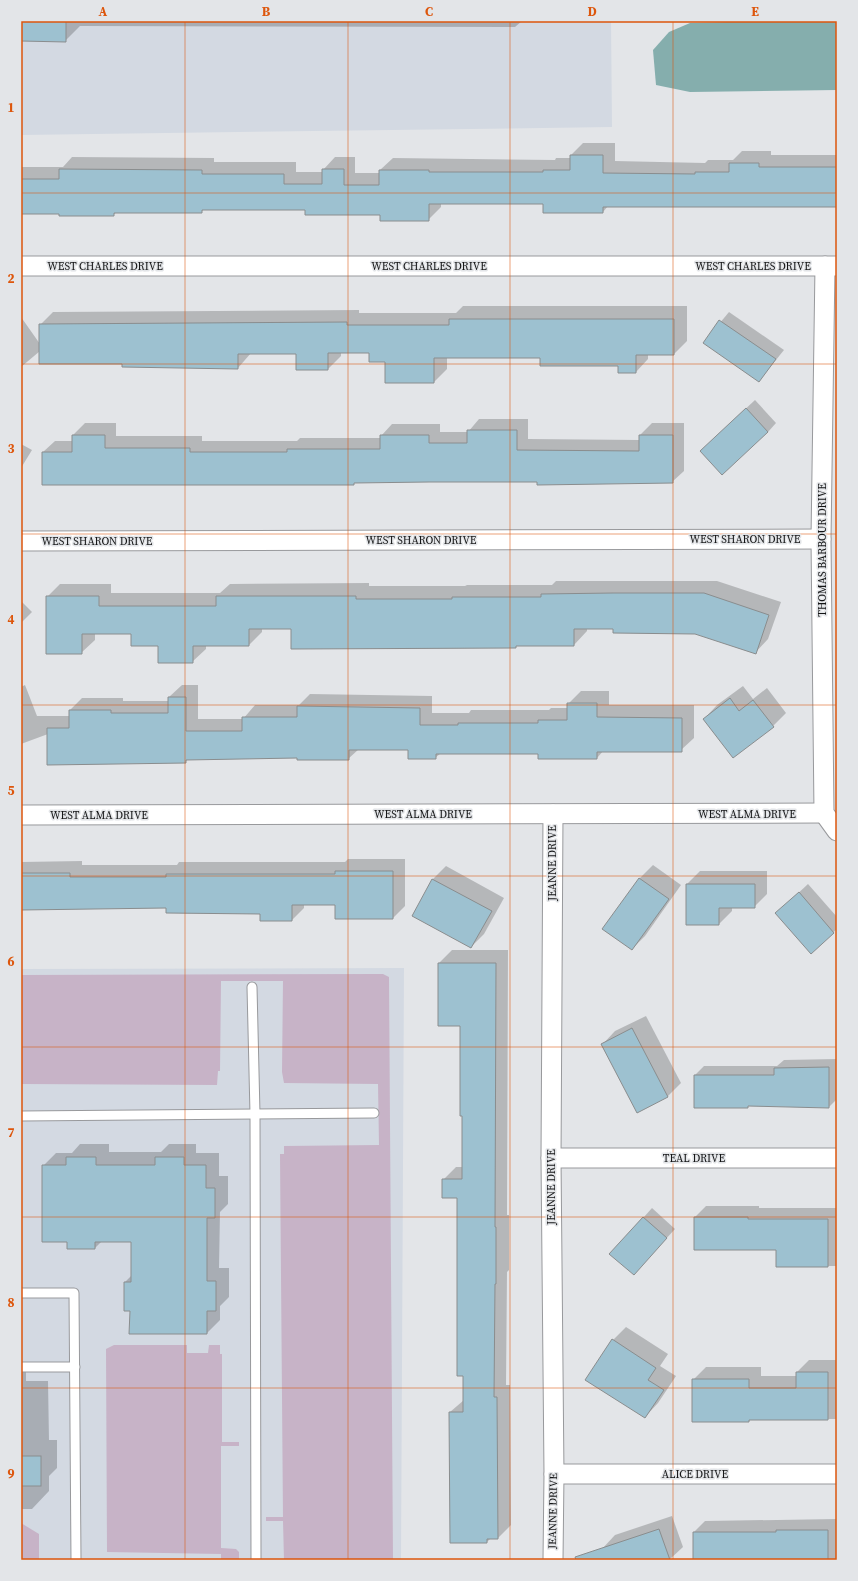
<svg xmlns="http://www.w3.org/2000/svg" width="858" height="1581" viewBox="0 0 858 1581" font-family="'Source Serif 4',serif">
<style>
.built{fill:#d3d9e2}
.green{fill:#c7b3c7}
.water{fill:#85aead}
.shadow{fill:#0003}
.building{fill:#9dc1d0;stroke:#8a8d8e}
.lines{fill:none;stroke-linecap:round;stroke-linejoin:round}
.service-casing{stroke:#98999c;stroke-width:11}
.minor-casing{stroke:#98999c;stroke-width:21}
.service{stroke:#fff;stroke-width:9}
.minor{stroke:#fff;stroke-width:19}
.grid{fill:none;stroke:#dd560c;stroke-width:1;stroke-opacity:0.55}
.labels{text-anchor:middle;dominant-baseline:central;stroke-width:3;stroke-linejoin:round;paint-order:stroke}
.street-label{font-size:11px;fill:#131415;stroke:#e3e5e8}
.neatline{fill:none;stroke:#dd560c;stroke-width:1.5}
.grid-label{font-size:13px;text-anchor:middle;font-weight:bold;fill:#dd560c}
</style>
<rect width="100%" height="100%" fill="#e3e5e8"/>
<g class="built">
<polygon points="21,21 611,21 612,127 21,135"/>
<polygon points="404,968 401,1560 21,1560 21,969"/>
</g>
<g class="green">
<polygon points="383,974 389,977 393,1560 284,1560 283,1521 266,1521 266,1517 283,1517 280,1154 284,1154 284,1146 379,1145 378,1084 284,1083 282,1072 283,981 221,981 220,1071 218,1071 217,1085 21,1084 21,975"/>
<polygon points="114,1345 187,1345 187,1353 208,1353 209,1345 220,1345 220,1354 222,1354 222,1442 239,1442 239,1446 221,1446 221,1548 236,1549 239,1552 239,1560 221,1560 221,1554 107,1552 106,1349"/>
<polygon points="21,1523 39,1534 39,1560 21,1560"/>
</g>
<polygon class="water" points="767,21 837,21 837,90 690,92 656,85 653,50 669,32 690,23"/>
<g class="shadow">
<polygon points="21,21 522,21 515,27 80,26 65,41 21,40"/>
<polygon points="583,143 615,143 615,161 705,163 708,160 733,160 742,151 771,151 771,155 837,155 837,206 608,206 603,212 544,203 441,203 441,207 428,220 381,214 306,209 204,209 201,212 117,212 113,215 21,213 21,167 63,167 72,157 214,158 214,162 296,162 296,172 323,172 323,170 335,157 355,157 355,173 380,173 380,170 393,158 555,160 556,158 571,158 571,155"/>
<polygon points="463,306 687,306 687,341 674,354 648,354 648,359 636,372 619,365 541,357 447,357 447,369 434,382 370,352 341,352 341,356 328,369 297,353 251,353 238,368 207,368 123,363 40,351 21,367 21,317 40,344 40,325 53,312 359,310 359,313 456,313"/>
<polygon points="729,312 784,350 759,381 704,342"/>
<polygon points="755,400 776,423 768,432 710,442"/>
<polygon points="479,419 528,419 528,439 640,440 640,435 652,423 684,423 684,471 672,482 538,481 43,452 55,441 73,441 73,435 85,423 116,423 116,436 202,436 202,441 297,441 300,438 381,438 381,436 392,424 440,424 440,432 468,432"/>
<polygon points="21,444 32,450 21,468"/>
<polygon points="556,581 717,581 781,602 768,639 755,653 695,633 614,628 587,628 587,631 574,645 518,645 515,647 292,628 262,628 262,632 249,645 206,645 206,649 192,662 132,633 95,633 95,640 81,653 47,597 60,584 111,584 111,593 220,593 230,584 369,583 369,586 465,586 467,585 552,585"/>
<polygon points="21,601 32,612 21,623"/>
<polygon points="25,685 37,716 70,716 70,710 82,698 123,698 123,701 169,701 169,697 182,685 198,685 198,719 243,719 255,705 299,705 310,694 432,696 432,713 469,713 471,710 549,710 551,708 568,708 568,704 581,691 609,691 609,705 694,705 694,738 681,750 604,750 597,758 539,753 441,753 435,758 409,749 359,749 348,759 298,757 189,758 185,762 48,734 21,744 21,687"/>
<polygon points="743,686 753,699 767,688 786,713 773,726 704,719 717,705"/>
<polygon points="348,859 405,859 405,906 393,918 336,904 304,904 304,908 292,920 261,913 167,907 21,909 21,862 82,861 82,865 177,865 179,862 345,862"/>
<polygon points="653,865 681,885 645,936 632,949 604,929 640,878"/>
<polygon points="446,866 504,898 484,934 471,947 413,916 433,879"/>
<polygon points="700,871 767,871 767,894 754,907 732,907 732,911 719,924 687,884"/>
<polygon points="808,884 837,917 837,929 811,952 777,913"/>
<polygon points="452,950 508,950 507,1215 509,1215 509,1270 507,1272 506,1385 510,1385 511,1525 498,1538 491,1538 487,1542 450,1412 464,1400 458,1197 443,1180 456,1167 463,1167 461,1025 439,1025 439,963"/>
<polygon points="646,1016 681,1083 668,1096 637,1112 602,1045 615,1031"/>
<polygon points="837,1059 837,1099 829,1107 749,1105 747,1107 695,1075 704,1066 777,1066 784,1060"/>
<polygon points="80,1144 109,1144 109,1152 161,1152 169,1144 196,1144 196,1153 219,1153 219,1176 228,1176 228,1204 220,1212 219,1268 229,1268 229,1297 220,1306 220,1320 207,1333 131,1310 125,1282 132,1275 132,1241 102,1241 95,1248 68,1241 43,1166 56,1153 72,1153"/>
<polygon points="706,1206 759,1206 759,1208 837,1208 837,1266 777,1266 777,1249 695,1249 695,1217"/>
<polygon points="652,1208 675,1229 642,1265 611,1254"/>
<polygon points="626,1327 668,1354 660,1366 676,1376 658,1403 645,1417 613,1340"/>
<polygon points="809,1360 837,1360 837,1419 751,1419 749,1421 693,1380 706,1367 761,1367 761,1376 797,1376 797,1372"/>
<polygon points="21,1372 26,1372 26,1381 48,1381 49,1440 57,1440 57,1468 49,1476 49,1491 32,1509 21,1509"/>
<polygon points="672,1516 683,1547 669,1560 606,1560 602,1549 615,1535"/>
<polygon points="837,1519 837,1560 694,1560 694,1532 705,1521"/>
</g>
<g class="building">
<polygon points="21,21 66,21 66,42 21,41"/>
<polygon points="570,155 603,155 603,173 695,174 695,172 729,172 729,163 759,163 759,167 837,167 837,207 603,207 603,213 543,213 543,204 429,204 429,221 380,221 380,215 305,215 305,210 202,210 202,213 114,213 114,216 59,216 59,214 21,214 21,179 59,179 59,169 202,170 202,174 284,174 284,184 322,184 322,169 344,169 344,185 379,185 379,170 429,170 429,172 543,172 543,170 570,170"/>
<polygon points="449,319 674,319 674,355 636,355 636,373 618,373 618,366 540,366 540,358 434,358 434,383 385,383 385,362 369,362 369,353 328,353 328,370 296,370 296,354 238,354 238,369 122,367 122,364 39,364 39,324 347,322 347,325 449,325"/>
<polygon points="719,320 776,359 759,382 703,343"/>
<polygon points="746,408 768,432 722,475 700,451"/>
<polygon points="467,430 517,430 517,450 639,451 639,435 673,435 673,483 537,485 537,482 429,482 354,483 354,485 42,485 42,452 72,452 72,435 105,435 105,448 190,448 190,452 287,452 287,449 380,449 380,435 429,435 429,443 467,443"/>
<polygon points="613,593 704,593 769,615 756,654 695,634 613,633 613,629 574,629 574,646 516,646 516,648 291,649 291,629 249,629 249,646 193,646 193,663 158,663 158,646 131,646 131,634 82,634 82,654 46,654 46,596 99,596 99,606 216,606 216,596 356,596 356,599 452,599 452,597 541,597 541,594"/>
<polygon points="168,697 186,697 186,731 242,731 242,717 297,717 297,706 420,708 420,725 458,725 458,723 538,723 538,720 567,720 567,703 597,703 597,717 682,718 682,752 597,752 597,759 538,759 538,754 436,754 436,759 408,759 408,750 349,750 349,760 297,760 297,758 186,760 186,763 47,765 47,728 69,728 69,710 111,710 111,713 168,713"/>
<polygon points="730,698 739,711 753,700 774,727 733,758 703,719"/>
<polygon points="335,871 393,871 393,919 335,919 335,905 292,905 292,921 260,921 260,914 166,913 166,908 21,910 21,873 70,873 70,877 166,877 166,874 335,874"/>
<polygon points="639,878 669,899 632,950 602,929"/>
<polygon points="432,879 492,911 471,948 412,916"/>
<polygon points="686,884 755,884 755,908 719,908 719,925 686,925"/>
<polygon points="799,892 834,933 811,954 775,913"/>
<polygon points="438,963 496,963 495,1227 496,1227 496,1284 495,1284 494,1397 497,1397 498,1539 487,1539 487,1543 450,1543 449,1412 463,1412 463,1376 457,1376 457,1198 442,1198 442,1179 462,1179 462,1116 460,1116 460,1026 438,1026"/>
<polygon points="632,1028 668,1097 637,1113 601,1044"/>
<polygon points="829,1067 829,1108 748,1106 748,1108 694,1108 694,1075 774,1075 774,1068"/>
<polygon points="66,1157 96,1157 96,1165 155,1165 155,1157 184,1157 184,1165 206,1165 206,1188 215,1188 215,1218 207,1218 207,1281 216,1281 216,1311 207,1311 207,1334 129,1334 130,1311 124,1311 124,1282 131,1282 131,1242 95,1242 95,1249 67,1249 67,1242 42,1242 42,1165 66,1165"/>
<polygon points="643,1217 667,1238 634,1275 609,1254"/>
<polygon points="694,1217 748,1217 748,1219 828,1219 828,1267 776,1267 776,1250 694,1250"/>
<polygon points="612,1339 656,1368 648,1380 664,1390 645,1418 585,1380"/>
<polygon points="796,1372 828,1372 828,1420 749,1420 749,1422 692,1422 692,1379 749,1379 749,1388 796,1388"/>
<rect x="21" y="1456" width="20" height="30"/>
<polygon points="659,1529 670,1560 576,1560 575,1557"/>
<polygon points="776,1530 828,1530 828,1560 693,1560 693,1532 776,1532"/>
</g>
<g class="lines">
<defs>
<g id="service">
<polyline points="252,987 255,1114 256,1560"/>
<polyline points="21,1116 374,1113"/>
<polyline points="21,1293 74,1293 76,1560"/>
<polyline points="21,1367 75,1367"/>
</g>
<g id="minor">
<polyline points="21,266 837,266"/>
<polyline points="825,266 821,539 824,813 837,831"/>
<polyline points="21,541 821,539"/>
<polyline points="553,814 551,1158 554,1474 553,1560"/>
<polyline points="21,815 824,813"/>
<polyline points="551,1158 837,1158"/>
<polyline points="554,1474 837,1474"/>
</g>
</defs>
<use href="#service" class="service-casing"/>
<use href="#minor" class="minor-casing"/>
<use href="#service" class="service"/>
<use href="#minor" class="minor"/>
</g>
<path class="grid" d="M185 21V1560M348 21V1560M510 21V1560M673 21V1560M21 193H837M21 364H837M21 534H837M21 705H837M21 876H837M21 1047H837M21 1217H837M21 1388H837"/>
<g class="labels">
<g class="street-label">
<text x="105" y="266">WEST CHARLES DRIVE</text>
<text x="429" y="266">WEST CHARLES DRIVE</text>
<text x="753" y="266">WEST CHARLES DRIVE</text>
<text x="745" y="539">WEST SHARON DRIVE</text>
<text x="421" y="540">WEST SHARON DRIVE</text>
<text x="97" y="541">WEST SHARON DRIVE</text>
<text transform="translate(822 550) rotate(-90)">THOMAS BARBOUR DRIVE</text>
<text x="423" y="814">WEST ALMA DRIVE</text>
<text x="747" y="814">WEST ALMA DRIVE</text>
<text x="99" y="815">WEST ALMA DRIVE</text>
<text transform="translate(552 863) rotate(-90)">JEANNE DRIVE</text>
<text x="694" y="1158">TEAL DRIVE</text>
<text transform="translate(551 1187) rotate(-90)">JEANNE DRIVE</text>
<text x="695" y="1474">ALICE DRIVE</text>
<text transform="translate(553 1511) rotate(-89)">JEANNE DRIVE</text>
</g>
</g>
<rect width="858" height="1581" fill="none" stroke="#e3e5e8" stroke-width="44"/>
<rect x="22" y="22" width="814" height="1537" class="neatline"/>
<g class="grid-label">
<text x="103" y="16">A</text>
<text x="266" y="16">B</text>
<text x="429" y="16">C</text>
<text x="592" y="16">D</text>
<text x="755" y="16">E</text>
<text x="11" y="112">1</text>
<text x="11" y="283">2</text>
<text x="11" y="453">3</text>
<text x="11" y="624">4</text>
<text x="11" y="795">5</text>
<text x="11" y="966">6</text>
<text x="11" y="1137">7</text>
<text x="11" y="1307">8</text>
<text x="11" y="1478">9</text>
</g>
</svg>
